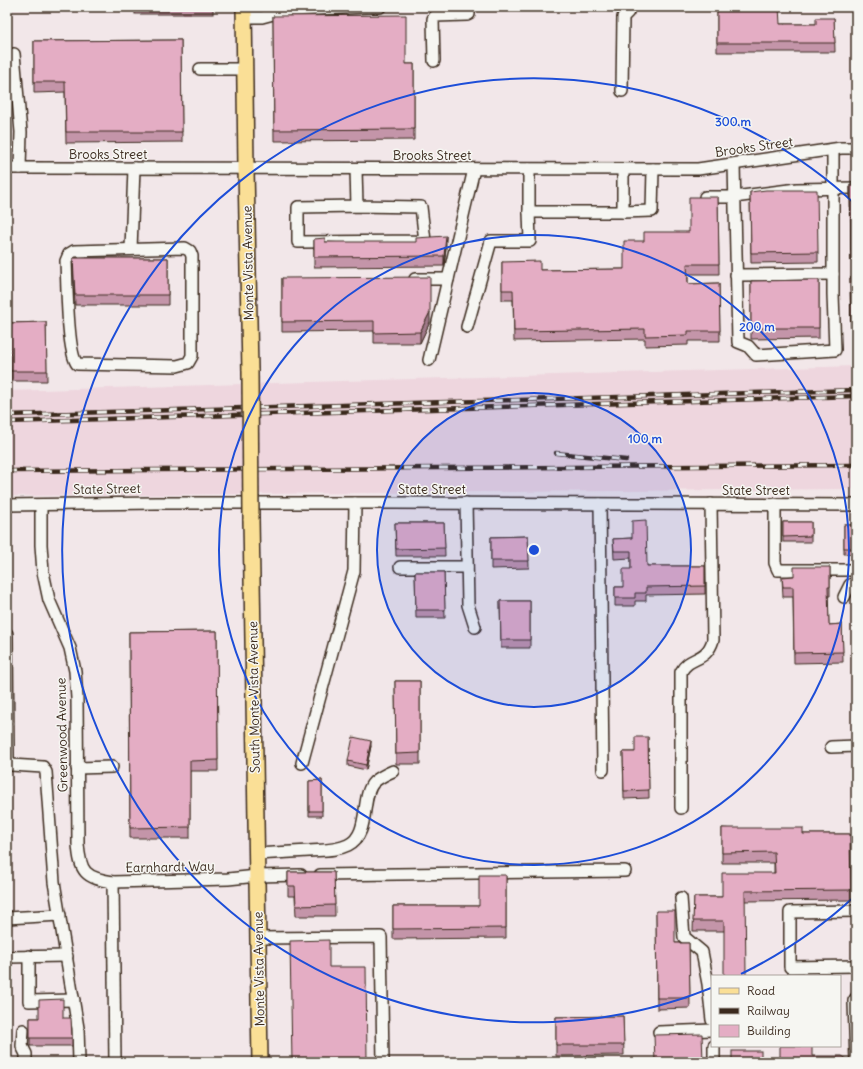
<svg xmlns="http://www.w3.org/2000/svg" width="863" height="1069" viewBox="0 0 863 1069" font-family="Delius,sans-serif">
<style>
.built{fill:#eed6de}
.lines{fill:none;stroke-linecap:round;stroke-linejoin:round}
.minor-casing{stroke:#3b2a1e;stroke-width:14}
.major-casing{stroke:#3b2a1e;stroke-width:18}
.minor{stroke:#f6f6f2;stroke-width:11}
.major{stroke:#fadf96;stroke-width:15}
.rail-casing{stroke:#3b2a1e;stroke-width:4.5}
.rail{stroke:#f6f6f2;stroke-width:3;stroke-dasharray:9;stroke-linecap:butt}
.major-bridge-casing{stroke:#3b2a1e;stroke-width:18;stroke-linecap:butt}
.major-bridge{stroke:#fadf96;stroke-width:15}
.wall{fill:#c495a9;stroke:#3b2a1e}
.shaded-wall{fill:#a07989;stroke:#3b2a1e}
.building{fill:#e4adc4;stroke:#3b2a1e}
.ring{fill:none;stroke:#1d4ed8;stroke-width:2}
.labels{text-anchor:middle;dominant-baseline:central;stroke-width:3;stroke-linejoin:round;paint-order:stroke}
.street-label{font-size:13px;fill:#3b2a1e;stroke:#f6f6f2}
.centre{fill:#1d4ed8;stroke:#f6f6f2;stroke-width:2}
.ring-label{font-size:12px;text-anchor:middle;font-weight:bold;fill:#1d4ed8;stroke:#f6f6f2;stroke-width:3;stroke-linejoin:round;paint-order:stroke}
</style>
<rect width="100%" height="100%" fill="#f2e7e9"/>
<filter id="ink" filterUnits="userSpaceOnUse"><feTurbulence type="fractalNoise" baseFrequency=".025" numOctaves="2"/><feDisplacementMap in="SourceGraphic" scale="8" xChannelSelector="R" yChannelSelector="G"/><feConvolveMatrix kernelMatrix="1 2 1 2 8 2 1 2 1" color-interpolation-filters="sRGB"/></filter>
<g filter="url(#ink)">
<polygon class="built" points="856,366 856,489 7,496 7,391"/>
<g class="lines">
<defs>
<g id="minor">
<polyline points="369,7 380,7"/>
<polyline points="244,17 262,17 288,10 369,7"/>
<polyline points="14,54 21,132 20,168"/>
<polyline points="434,61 433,19 435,16 467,15 469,14 469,7"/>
<polyline points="200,69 244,69"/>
<polyline points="622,91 623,17 628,12 628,7"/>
<polyline points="734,164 738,342 748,346 756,355 835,350 833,294 833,150"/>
<polyline points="7,168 698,169 841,148 856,148"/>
<polyline points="356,169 357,206 298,207 298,242 425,241 421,207 357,206"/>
<polyline points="529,169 529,212 623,212 623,169"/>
<polyline points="705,197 734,197 797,189 856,188"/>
<polyline points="623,212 652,211 653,169"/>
<path d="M185 248 190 251 192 256V356L188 363 177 366 77 364C67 352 67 280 66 261L69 254 74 251Z"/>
<polyline points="131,249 134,168"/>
<polyline points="736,275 833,274"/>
<polyline points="415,279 448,279"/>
<polyline points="467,327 491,241 530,241 529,212"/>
<polyline points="429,360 474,169"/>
<polyline points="466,503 468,605 475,627"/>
<polyline points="600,504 603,770"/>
<polyline points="775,504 775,563 778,570 856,570"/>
<polyline points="7,505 156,503 393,503 856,505"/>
<path d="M41 505V545L43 572 49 600 70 648 75 671 77 698 78 844C80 872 85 878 113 882L228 879 257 876 301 875"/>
<polyline points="400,567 467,567"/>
<polyline points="844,597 850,585 856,584"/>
<polyline points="7,634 8,760 11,765 43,767 46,772 54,882 78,1028 79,1062"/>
<polyline points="831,747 856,746"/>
<polyline points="302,763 354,571 355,503"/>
<polyline points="77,768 112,767"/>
<path d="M681 808V672C690 655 706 663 713 640L711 504"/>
<path d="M256 854C274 853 291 852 309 851 322 850 336 851 348 845 371 834 360 796 374 782 380 777 386 774 393 771"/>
<polyline points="320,875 625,871"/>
<polyline points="113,882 115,1062"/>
<polyline points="681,898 684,937 702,952 708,984 712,1020"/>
<polyline points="856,911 790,912 790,967 856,966"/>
<polyline points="7,918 60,915"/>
<polyline points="258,938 381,937 383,1062"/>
<polyline points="29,956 29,1001 74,1000"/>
<polyline points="7,957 67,956"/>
<polyline points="23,1030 22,1046 26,1054 26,1062"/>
<polyline points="659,1032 712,1030"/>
<polyline points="714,1046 714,1062"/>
<polyline points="856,1062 854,1001 856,998"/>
</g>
<g id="major">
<polyline points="244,7 246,169 250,371"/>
<polyline points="251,519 260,1062"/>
</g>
</defs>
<use href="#minor" class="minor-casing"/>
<use href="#major" class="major-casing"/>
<use href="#minor" class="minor"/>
<use href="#major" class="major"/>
<defs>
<g id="rail">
<polyline points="7,415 856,390"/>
<polyline points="7,422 856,396"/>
<polyline points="556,453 626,460"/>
<polyline points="7,471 856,465"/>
</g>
</defs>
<use href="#rail" class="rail-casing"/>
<use href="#rail" class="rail"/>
<defs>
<polyline id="major-bridge" points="250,371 251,519"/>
</defs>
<use href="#major-bridge" class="major-bridge-casing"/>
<use href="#major-bridge" class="major-bridge"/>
</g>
<g class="wall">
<rect x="135" y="7" width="78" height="7"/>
<polygon points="717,7 780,24 816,24 834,18 835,52 717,52"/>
<polygon points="273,16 406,64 414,64 414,140 274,141"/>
<polygon points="181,40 182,142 66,143 65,92 34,93 34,41"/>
<polygon points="850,185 856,185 856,261 851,261"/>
<polygon points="750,192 818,252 818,262 751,263"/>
<polygon points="718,197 719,274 688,274 688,284 719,283 720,341 688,341 688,345 645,346 645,339 514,341 513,300 502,300 502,262 540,270 624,269 644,241 689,232"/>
<polygon points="314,239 325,242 446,247 444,266 314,267"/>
<polygon points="73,258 168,258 168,305 75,305"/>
<polygon points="282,278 430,322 420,343 374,343 374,331 282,332"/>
<polygon points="850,278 856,278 856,337 851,337"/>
<polygon points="819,280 819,338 751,339 751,281"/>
<polygon points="46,322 47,381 11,381 10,323"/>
<rect x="783" y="522" width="28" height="20"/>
<polygon points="395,523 444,523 445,556 396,556"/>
<polygon points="844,525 856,525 856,553 844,554"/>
<polygon points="528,536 529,568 491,569 491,537"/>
<polygon points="632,538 647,566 705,566 705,594 646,595 646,601 635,601 635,606 615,606 615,587 623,587 631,569 631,558 614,559 613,539"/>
<polygon points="830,567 830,596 828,596 829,625 842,624 843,662 794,663 793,597 783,597 782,577 794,576"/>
<polygon points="415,572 444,572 445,618 416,618"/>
<polygon points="500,601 530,601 530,648 501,648"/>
<polygon points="217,631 218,771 190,771 190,838 130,838 129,632"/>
<polygon points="395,681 420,681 420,764 396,764"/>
<polygon points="648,737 649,798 624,799 623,752 635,752"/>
<polygon points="371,746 366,770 348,766 348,761"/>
<polygon points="322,780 322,816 309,816 309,781"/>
<polygon points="722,828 803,834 850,834 851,900 745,901 724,931 693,931 694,897 722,897 774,873 774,863 722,863"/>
<polygon points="288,872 334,872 335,916 296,916 295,896 288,896"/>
<polygon points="506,875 506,938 393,939 393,906 479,906"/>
<polygon points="656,911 675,943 689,943 690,1008 657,1009"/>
<polygon points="623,1016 624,1055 556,1056 556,1017"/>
<polygon points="30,1018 63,1018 72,1038 72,1046 30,1046"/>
</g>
<g class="shaded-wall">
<polygon points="446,236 446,247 444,266 444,256"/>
<polygon points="430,312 430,322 420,343 420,332"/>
<polygon points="371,741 371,746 366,770 366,765"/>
</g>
<g class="building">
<polygon points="717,7 779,7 780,24 816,24 816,18 834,18 835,43 717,43"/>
<polygon points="406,15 406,64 414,64 414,129 274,130 273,16"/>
<polygon points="181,40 182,132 66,132 65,82 34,82 34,41"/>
<polygon points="850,185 856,185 856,251 851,251"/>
<polygon points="766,190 817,190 818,252 751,253 750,192"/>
<polygon points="689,197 718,197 719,264 687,264 688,284 719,283 720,331 688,331 688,335 645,336 645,329 514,331 513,290 502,290 502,262 540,261 540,270 624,269 624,241 644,241 644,232 689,232"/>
<polygon points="446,236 444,256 314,257 314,239 325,238 325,242 416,242 416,238"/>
<polygon points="73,258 168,258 168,295 75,295"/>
<polygon points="430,277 430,312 420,332 374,333 374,321 282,322 282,278"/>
<polygon points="850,278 856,278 856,326 851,326"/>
<polygon points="819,280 819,328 751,328 751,281"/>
<polygon points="46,322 47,371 11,371 10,323"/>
<polygon points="646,520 647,566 705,566 705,586 646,587 646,593 635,593 635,598 615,598 615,587 623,587 623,569 631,569 631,551 614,551 613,539 632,538 632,521"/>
<polygon points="783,522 811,522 811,536 783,537"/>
<polygon points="395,523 444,523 445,548 396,549"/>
<rect x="844" y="525" width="12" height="23"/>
<polygon points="528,536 529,561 491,561 491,537"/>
<polygon points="794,567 830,567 830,587 828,587 829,625 842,624 843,652 794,653 793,587 783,587 782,577 794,576"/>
<polygon points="415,572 444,572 445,610 416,610"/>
<polygon points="500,601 530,601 530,640 501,640"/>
<polygon points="217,631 218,760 190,761 190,827 130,828 129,632"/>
<polygon points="395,681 420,681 420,753 396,754"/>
<polygon points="353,737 371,741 366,765 348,761"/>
<polygon points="635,737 648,737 649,790 624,791 623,752 635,752"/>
<polygon points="322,780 322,811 309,811 309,781"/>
<polygon points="722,828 803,828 803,834 850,834 851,890 745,891 746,976 724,976 724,921 693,921 694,897 722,897 722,873 775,873 774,852 722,853"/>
<polygon points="288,872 334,872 335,905 296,906 295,886 288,886"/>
<polygon points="479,875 506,875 506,928 393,929 393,906 479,906"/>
<polygon points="656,911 675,911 675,943 689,943 690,998 657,998"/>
<polygon points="329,940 329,967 366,967 367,1062 292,1062 290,941"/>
<polygon points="63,999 63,1018 71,1018 72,1038 30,1038 30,1018 39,1018 39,1000"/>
<polygon points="623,1016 624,1045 556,1045 556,1017"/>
<polygon points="702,1034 703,1062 655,1062 654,1035"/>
<polygon points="780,1046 812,1046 812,1056 842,1056 852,1062 780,1062"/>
<rect x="732" y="1051" width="29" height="11"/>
</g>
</g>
<circle cx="534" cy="550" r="157" fill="#1d4ed8" fill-opacity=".12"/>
<g class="ring">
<circle cx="534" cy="550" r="157"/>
<circle cx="534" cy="550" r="315"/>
<path d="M856 895A472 472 0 0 1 741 974M711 988A472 472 0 1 1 856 205"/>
</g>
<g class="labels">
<g class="street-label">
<text transform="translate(754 147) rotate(-8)">Brooks Street</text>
<text x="108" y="154">Brooks Street</text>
<text x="432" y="155">Brooks Street</text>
<text transform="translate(248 263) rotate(-91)">Monte Vista Avenue</text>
<text transform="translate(107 489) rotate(-1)">State Street</text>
<text x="432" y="489">State Street</text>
<text x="756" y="490">State Street</text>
<text transform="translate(254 697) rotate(-91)">South Monte Vista Avenue</text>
<text transform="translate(62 735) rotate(-91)">Greenwood Avenue</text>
<text transform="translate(170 867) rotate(-1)">Earnhardt Way</text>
<text transform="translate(259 969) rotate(-91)">Monte Vista Avenue</text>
</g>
</g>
<circle cx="534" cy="550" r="6" class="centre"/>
<g class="ring-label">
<text x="733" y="126">300 m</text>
<text x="757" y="331">200 m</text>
<text x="645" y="443">100 m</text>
</g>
<rect width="863" height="1069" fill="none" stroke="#f6f6f2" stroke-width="24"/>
<rect x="12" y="12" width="839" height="1045" fill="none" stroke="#3b2a1e" stroke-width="1.5" filter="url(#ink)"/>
<rect x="711" y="975" width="130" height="72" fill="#f6f6f2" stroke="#aba49d"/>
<rect x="719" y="988" width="20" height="6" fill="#fadf96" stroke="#aba49d"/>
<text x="747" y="995" font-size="12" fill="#3b2a1e">Road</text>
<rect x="719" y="1008" width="20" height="6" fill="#3b2a1e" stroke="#aba49d"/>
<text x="747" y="1015" font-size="12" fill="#3b2a1e">Railway</text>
<rect x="719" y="1025" width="20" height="12" fill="#e4adc4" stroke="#aba49d"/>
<text x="747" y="1035" font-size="12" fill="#3b2a1e">Building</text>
</svg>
